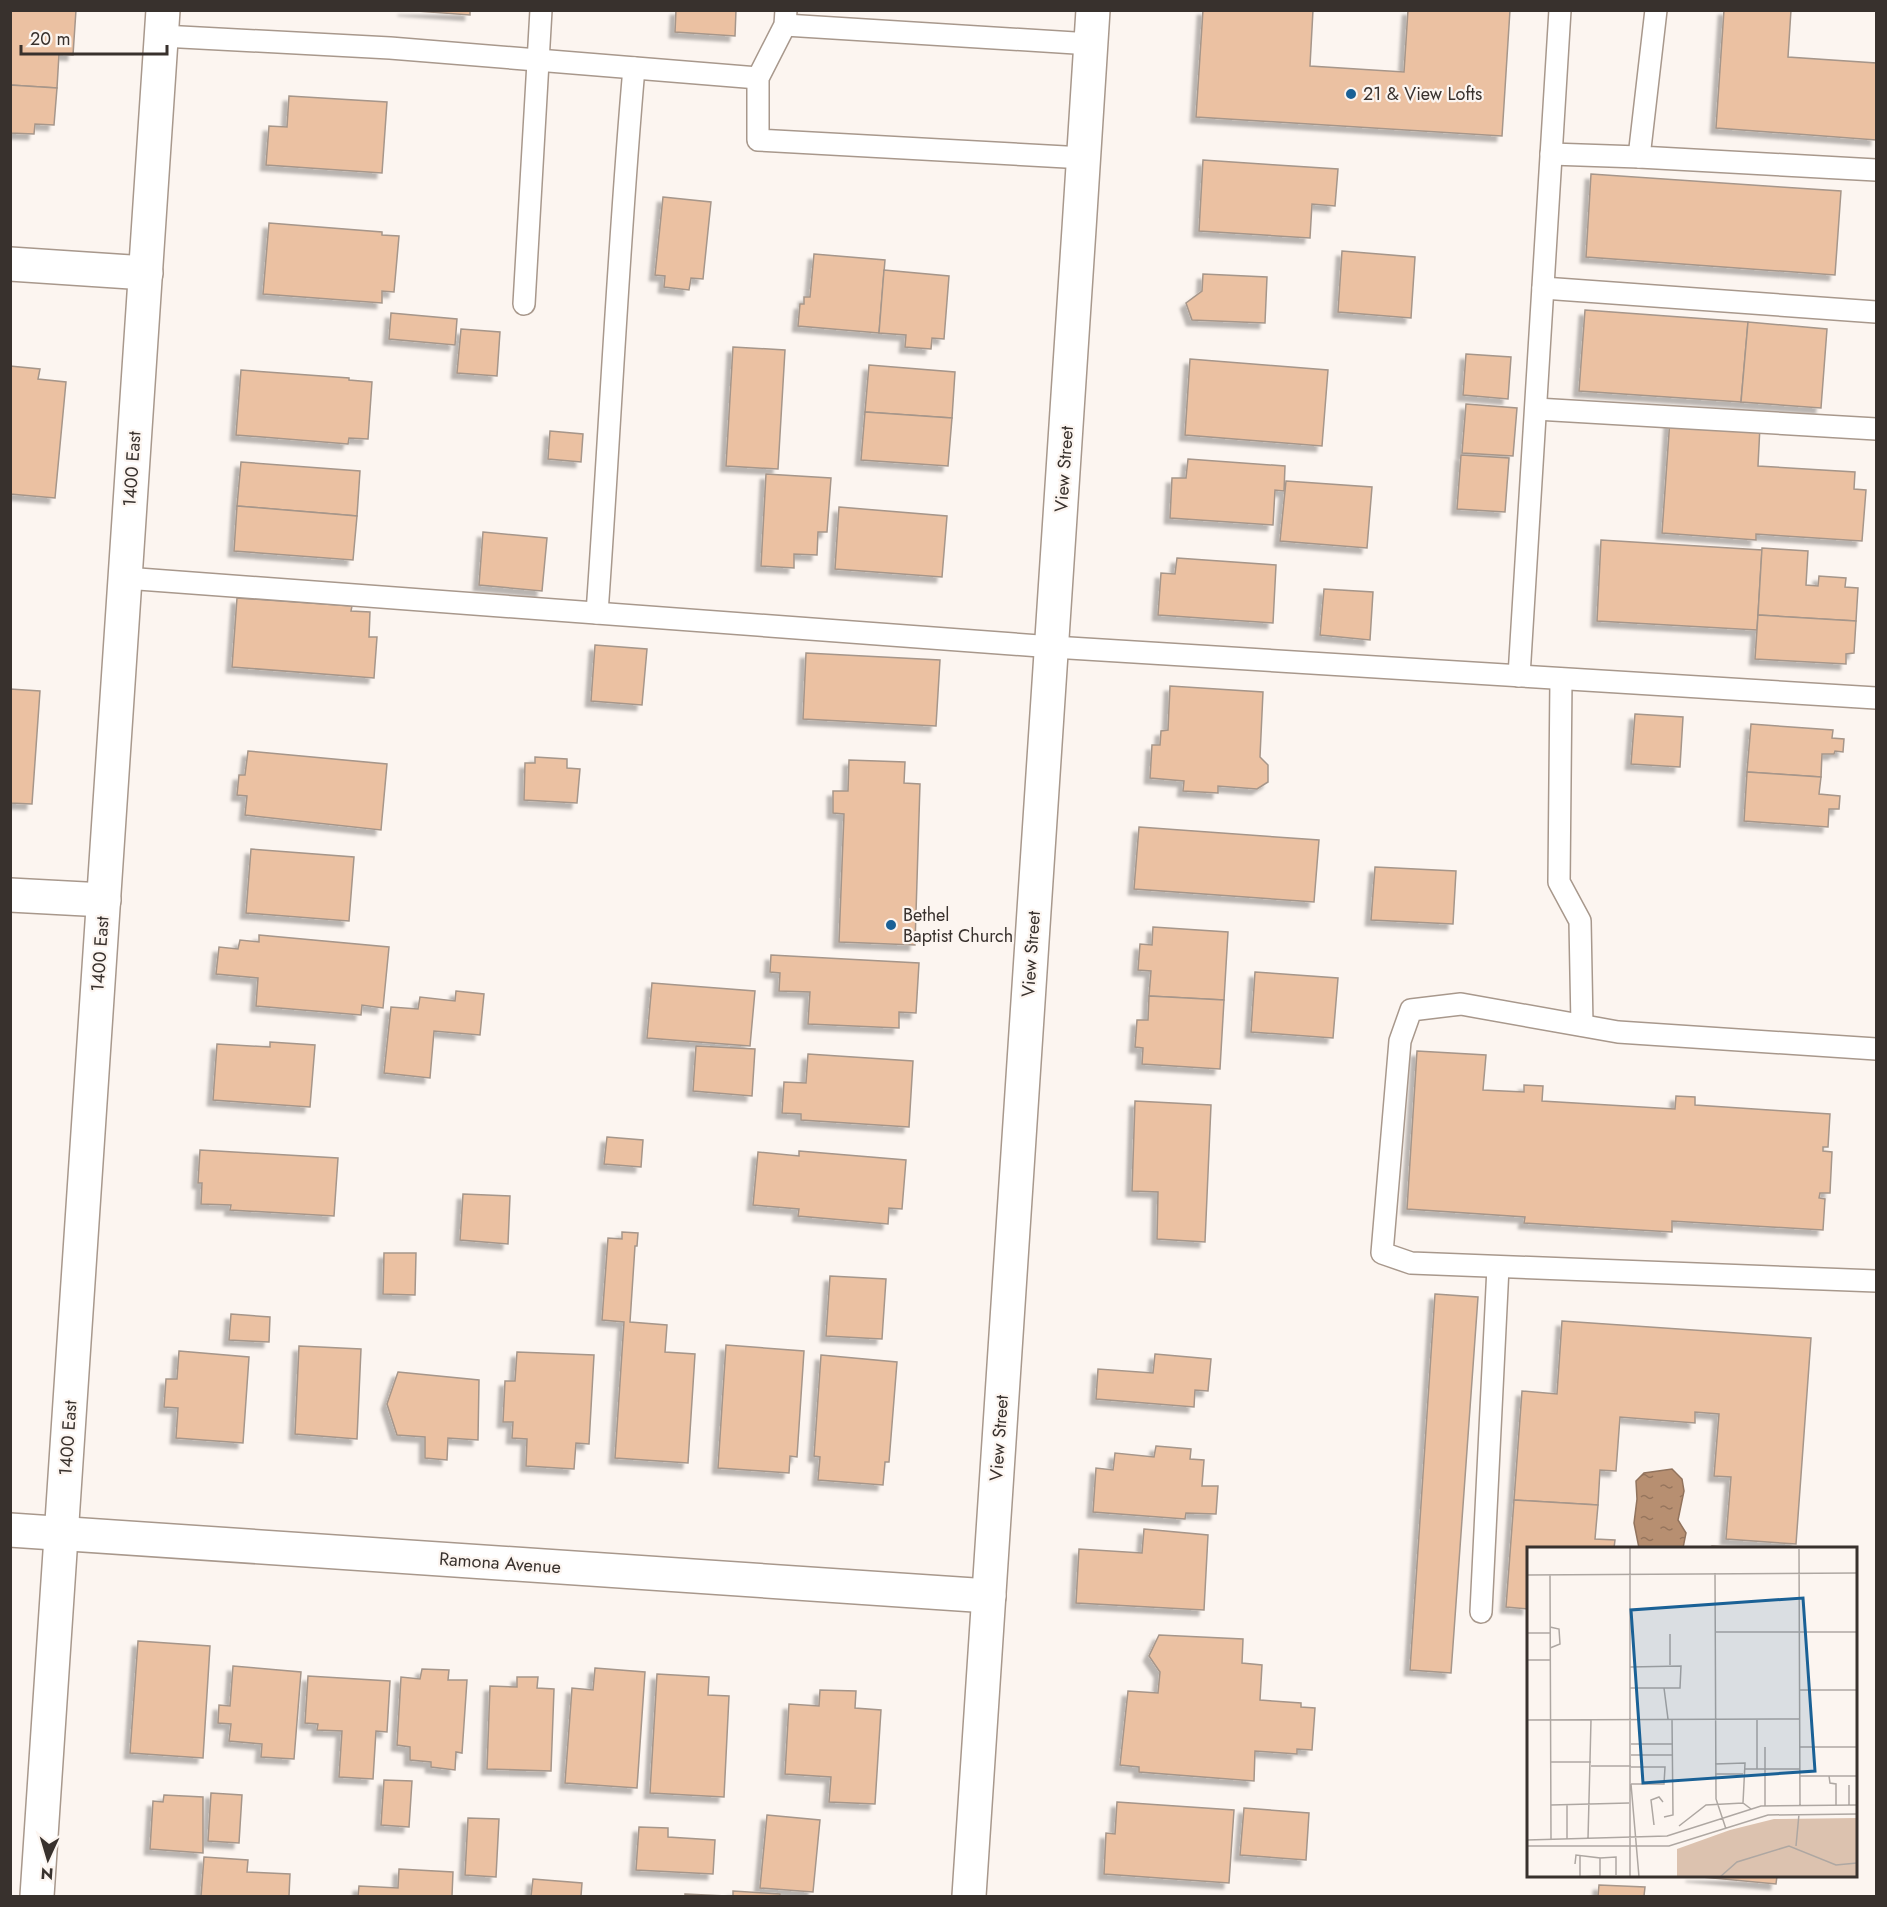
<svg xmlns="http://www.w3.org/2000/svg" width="1887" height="1907" viewBox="0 0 1887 1907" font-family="Jost,sans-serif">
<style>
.water{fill:url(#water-ripples);stroke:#91735d;stroke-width:1.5}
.building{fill:#ebc1a2;stroke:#a6968a;stroke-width:1.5;filter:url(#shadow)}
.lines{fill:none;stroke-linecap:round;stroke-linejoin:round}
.lane-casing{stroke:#a8988c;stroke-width:24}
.street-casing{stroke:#a8988c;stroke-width:36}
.lane{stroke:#fff;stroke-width:21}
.street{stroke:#fff;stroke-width:33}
.poi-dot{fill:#1a6196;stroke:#fcf5f0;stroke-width:2}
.labels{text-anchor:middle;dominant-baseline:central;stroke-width:4.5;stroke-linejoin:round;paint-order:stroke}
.poi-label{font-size:18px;fill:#38312d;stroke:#fcf5f0;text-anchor:start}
.street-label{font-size:18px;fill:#38312d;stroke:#fcf5f0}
.inset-road{fill:none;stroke:#aea7a2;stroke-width:1.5}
.view{fill:#1a6196;fill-opacity:0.15;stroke:#1a6196;stroke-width:3}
.inset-edge{fill:none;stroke:#38312d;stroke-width:3}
</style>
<defs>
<pattern id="water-ripples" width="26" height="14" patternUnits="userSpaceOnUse" patternTransform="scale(1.5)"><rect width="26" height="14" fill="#b78f71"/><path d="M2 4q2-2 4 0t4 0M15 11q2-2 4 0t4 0" fill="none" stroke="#96755d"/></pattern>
<filter id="shadow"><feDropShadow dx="-5.5" dy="5.5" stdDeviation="1.5" flood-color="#0004"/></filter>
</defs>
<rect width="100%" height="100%" fill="#fcf5f0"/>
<polygon class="water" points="1672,1469 1682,1479 1684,1491 1678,1520 1686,1533 1683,1548 1639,1548 1634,1523 1637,1499 1636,1481 1644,1473"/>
<g class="building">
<polygon points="10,10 76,10 73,55 59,54 57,88 10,85"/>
<polygon points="403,10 470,10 470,15"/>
<polygon points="676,10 736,10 735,36 675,32"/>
<polygon points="1203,10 1313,10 1310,66 1404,72 1408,10 1510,10 1502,136 1196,117"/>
<polygon points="1724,10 1791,10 1788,57 1876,63 1876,140 1716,128"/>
<polygon points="10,85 57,88 54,125 35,124 34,134 10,133"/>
<polygon points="289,96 387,102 382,173 266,165 269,126 287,127"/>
<polygon points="1203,160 1338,169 1335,206 1312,204 1310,238 1199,231"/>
<polygon points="1591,174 1841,191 1835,275 1586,257"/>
<polygon points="663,197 711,202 703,279 691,278 689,290 664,287 665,276 655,275"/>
<polygon points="269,223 382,232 382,235 399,236 394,292 382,291 382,303 263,294"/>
<polygon points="1342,251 1415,257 1411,318 1338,312"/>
<polygon points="814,254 885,260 879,333 798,326 800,304 804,304 804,297 810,297"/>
<polygon points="884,270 949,276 944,339 932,338 931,349 905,347 906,335 879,333"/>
<polygon points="1203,274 1267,277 1265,323 1192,320 1186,303 1202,291"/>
<polygon points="1585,310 1748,322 1741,402 1579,391"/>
<polygon points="391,313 457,319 455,345 389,339"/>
<polygon points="1748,322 1827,329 1821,408 1741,402"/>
<polygon points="461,329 500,332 497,376 457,373"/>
<polygon points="733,347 785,350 778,469 726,466"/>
<polygon points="1466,354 1511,357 1508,399 1463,395"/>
<polygon points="1190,359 1328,370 1322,446 1185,435"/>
<polygon points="869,365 955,372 952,418 865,412"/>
<polygon points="10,366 40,369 38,379 66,382 55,498 10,494"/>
<polygon points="241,370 349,378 349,380 372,382 368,439 349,438 348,444 236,435"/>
<polygon points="1466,404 1517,408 1513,456 1462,453"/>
<polygon points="865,412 952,418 948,466 861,460"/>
<polygon points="1670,419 1760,426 1758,466 1855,472 1854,489 1866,490 1862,541 1756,534 1756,540 1662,533"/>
<polygon points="550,431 583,434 581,462 548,459"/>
<polygon points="1461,455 1509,458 1505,512 1457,509"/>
<polygon points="1188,459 1285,466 1284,491 1275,490 1273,525 1170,518 1172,478 1186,478"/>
<polygon points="241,462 360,471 357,516 237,506"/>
<polygon points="766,474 831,478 827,532 818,532 817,555 794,554 794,568 761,566"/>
<polygon points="1286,481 1372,487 1367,548 1280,541"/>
<polygon points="237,506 357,516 353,560 234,551"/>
<polygon points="839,507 947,516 942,577 835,569"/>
<polygon points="483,532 547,538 542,591 479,585"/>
<polygon points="1601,540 1762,550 1757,630 1597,621"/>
<polygon points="1762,548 1808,551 1806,585 1818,586 1819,576 1846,578 1845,587 1858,588 1856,621 1758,615"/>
<polygon points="1177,558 1276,565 1273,623 1158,615 1161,573 1175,574"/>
<polygon points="1324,589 1373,592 1370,640 1320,635"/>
<polygon points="237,598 352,606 351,611 370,612 369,637 377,637 374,678 232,667"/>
<polygon points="1758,615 1856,621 1854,653 1846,654 1846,664 1755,659"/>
<polygon points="595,645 647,649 642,705 591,701"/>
<polygon points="806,653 940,660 936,726 803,719"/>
<polygon points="1170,686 1263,692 1260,757 1268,765 1268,782 1257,789 1218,786 1218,793 1183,791 1184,781 1150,778 1152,745 1160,745 1161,731 1168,730"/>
<polygon points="10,689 40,691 32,804 10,803"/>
<polygon points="1635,714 1683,717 1680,767 1631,764"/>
<polygon points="1751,724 1833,730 1832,738 1844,739 1843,752 1835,751 1834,754 1822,754 1821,777 1747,772"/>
<polygon points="248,751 387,764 381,830 245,815 247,796 237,795 239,775 245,775"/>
<polygon points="535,757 567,759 567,768 580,769 577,803 524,800 525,763 535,763"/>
<polygon points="849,760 905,762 904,783 920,784 915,945 839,942 844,814 833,813 833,791 848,791"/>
<polygon points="1747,772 1821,777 1819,794 1840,796 1839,809 1829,809 1828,827 1744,821"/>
<polygon points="1139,827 1319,840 1314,902 1134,889"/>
<polygon points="251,849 354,857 349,921 246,913"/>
<polygon points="1375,867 1456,871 1453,924 1371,920"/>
<polygon points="1153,927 1228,932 1224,1000 1149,996 1151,971 1138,970 1140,944 1152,945"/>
<polygon points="259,935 389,947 383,1008 362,1005 361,1015 256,1006 258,978 216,974 219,947 238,949 240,940 259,942"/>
<polygon points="771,955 919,963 916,1013 899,1012 899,1028 808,1024 810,992 779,991 780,973 770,972"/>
<polygon points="1255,972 1338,978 1333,1038 1251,1032"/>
<polygon points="652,983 755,991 750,1046 647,1038"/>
<polygon points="456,991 484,994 480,1035 434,1031 430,1078 384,1073 391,1007 418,1009 420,997 455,1001"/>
<polygon points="1149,996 1224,1000 1220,1069 1142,1064 1143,1048 1135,1047 1137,1020 1148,1020"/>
<polygon points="270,1042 315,1045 310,1107 213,1100 217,1044 270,1047"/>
<polygon points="696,1046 755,1049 752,1096 693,1091"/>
<polygon points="1417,1051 1486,1055 1483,1090 1524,1092 1524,1085 1543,1086 1542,1101 1675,1109 1676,1096 1695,1097 1695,1105 1830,1114 1828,1147 1823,1147 1823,1151 1832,1152 1830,1193 1820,1193 1819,1198 1825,1199 1823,1230 1672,1221 1672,1232 1524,1223 1525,1217 1407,1209"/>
<polygon points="808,1054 913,1061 909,1127 801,1120 801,1114 782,1113 784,1082 806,1083"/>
<polygon points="1135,1101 1211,1105 1205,1242 1157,1239 1158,1192 1132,1191"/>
<polygon points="607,1137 643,1140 641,1167 604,1164"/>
<polygon points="200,1150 338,1158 334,1216 230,1210 231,1205 201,1204 202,1183 198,1183"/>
<polygon points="799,1151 906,1160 902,1209 889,1208 888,1224 798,1216 799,1209 753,1205 758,1152 799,1156"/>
<polygon points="463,1194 510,1196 508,1244 460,1240"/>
<polygon points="622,1232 638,1233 637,1246 635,1246 630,1322 667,1325 665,1352 695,1354 688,1463 615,1458 624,1322 602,1320 608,1238 622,1239"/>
<polygon points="384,1253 416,1253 415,1295 383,1294"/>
<polygon points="830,1276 886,1279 882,1339 826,1336"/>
<polygon points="1435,1294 1478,1297 1451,1673 1410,1670"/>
<polygon points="231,1314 270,1317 269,1342 229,1340"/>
<polygon points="1562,1321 1811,1338 1796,1544 1726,1539 1731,1477 1714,1476 1719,1414 1695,1412 1695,1423 1620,1417 1616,1471 1600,1470 1598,1505 1514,1500 1522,1391 1557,1394"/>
<polygon points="726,1345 804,1351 797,1457 790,1456 789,1473 718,1468"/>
<polygon points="299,1346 361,1349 357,1439 295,1434"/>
<polygon points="179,1351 249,1357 243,1443 176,1438 178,1408 164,1407 166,1379 177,1379"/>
<polygon points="517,1352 594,1355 589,1444 576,1443 574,1469 526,1466 527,1439 512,1438 513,1422 503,1422 505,1381 515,1381"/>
<polygon points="1155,1354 1211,1359 1208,1391 1195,1390 1194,1407 1096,1399 1098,1369 1153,1373"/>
<polygon points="821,1355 897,1362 889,1462 885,1462 883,1485 818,1480 820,1457 814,1456"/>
<polygon points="398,1372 479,1380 478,1440 448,1438 447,1460 425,1458 425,1437 397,1435 387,1404"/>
<polygon points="1156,1446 1191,1449 1190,1459 1204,1460 1202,1486 1218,1486 1216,1514 1186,1513 1185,1519 1093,1512 1096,1468 1113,1470 1115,1453 1154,1457"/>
<polygon points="1514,1500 1598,1505 1595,1539 1615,1540 1614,1548 1528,1548 1528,1609 1506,1607"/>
<polygon points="1144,1529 1208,1535 1204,1610 1076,1603 1079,1549 1142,1553"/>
<polygon points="1712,1546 1752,1548 1712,1548"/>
<polygon points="1159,1635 1243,1639 1242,1663 1262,1665 1260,1700 1301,1703 1301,1707 1315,1708 1312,1750 1297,1749 1297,1754 1255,1751 1254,1781 1139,1772 1139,1767 1120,1765 1128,1691 1158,1693 1160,1672 1149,1656"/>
<polygon points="138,1641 210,1646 203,1758 130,1753"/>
<polygon points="233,1666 301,1672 294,1759 261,1757 262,1744 229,1741 231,1724 218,1723 219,1705 230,1706"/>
<polygon points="595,1668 645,1672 637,1788 565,1783 572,1688 593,1690"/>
<polygon points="422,1669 449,1670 448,1680 467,1680 462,1753 456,1752 455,1770 431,1767 431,1762 410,1760 410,1747 397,1745 401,1677 420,1679"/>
<polygon points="657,1674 709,1677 708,1695 729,1696 724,1797 650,1793"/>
<polygon points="308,1676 390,1681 387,1732 376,1731 373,1779 339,1777 342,1731 317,1730 318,1724 305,1723"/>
<polygon points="517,1677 538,1677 537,1688 554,1689 551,1771 487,1769 490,1686 517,1687"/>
<polygon points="820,1690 856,1691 855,1708 881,1710 875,1804 829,1802 831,1777 785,1774 789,1704 819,1706"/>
<polygon points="384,1780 412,1781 409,1827 381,1825"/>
<polygon points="211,1793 242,1795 239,1843 208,1841"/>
<polygon points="164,1795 203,1797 203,1853 150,1849 153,1801 163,1802"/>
<polygon points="1117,1802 1234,1810 1229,1883 1104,1874 1106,1833 1115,1834"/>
<polygon points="1244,1808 1309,1813 1306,1860 1240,1855"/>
<polygon points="767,1815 820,1820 813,1892 760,1888"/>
<polygon points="468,1818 499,1819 496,1877 465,1875"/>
<polygon points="639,1827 668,1828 668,1837 715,1840 713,1874 636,1870"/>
<polygon points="204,1857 248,1860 247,1872 290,1874 289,1896 201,1896"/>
<polygon points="399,1869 453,1872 452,1896 358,1896 359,1886 398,1888"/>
<polygon points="1691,1876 1777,1876 1776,1884"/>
<polygon points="533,1879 582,1883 581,1896 531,1896"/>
<polygon points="1599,1885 1645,1887 1644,1896 1598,1896"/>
<polygon points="733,1891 780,1894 780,1896 733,1896"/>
<polygon points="685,1894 727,1896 685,1896"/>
</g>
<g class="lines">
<defs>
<g id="lane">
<polyline points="786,10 785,25 758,78 758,140 1084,158"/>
<polyline points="1656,10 1639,157 1876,170"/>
<polyline points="785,25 1091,44"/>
<polyline points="162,36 390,48 758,78"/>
<polyline points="1551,154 1639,157"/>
<polyline points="1543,288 1876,312"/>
<polyline points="524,304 541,10"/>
<polyline points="1536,409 1876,429"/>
<polyline points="125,578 1053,647 1876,698"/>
<path d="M597 613C610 431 618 249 634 68"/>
<polyline points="1519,676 1560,10"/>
<polyline points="1561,679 1559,882 1580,921 1582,1025"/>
<polyline points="1876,1049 1618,1032 1461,1004 1411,1010 1400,1041 1382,1253 1411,1263 1876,1281"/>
<polyline points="1481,1612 1498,1267"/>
</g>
<g id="street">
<polyline points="10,264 146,273"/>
<polyline points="10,895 104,900"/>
<polyline points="10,1530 989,1596"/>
<polyline points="37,1896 163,10"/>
<path d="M969 1896C1011 1268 1053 639 1093 10"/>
</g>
</defs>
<use href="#lane" class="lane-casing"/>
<use href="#street" class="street-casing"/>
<use href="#lane" class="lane"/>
<use href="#street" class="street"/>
</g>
<g class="poi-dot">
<circle cx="1351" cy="94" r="6"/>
<circle cx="891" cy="925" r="6"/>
</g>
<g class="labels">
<g class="poi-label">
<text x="1363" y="94">21 &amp; View Lofts</text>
<text x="903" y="915">Bethel<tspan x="903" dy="21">Baptist Church</tspan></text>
</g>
<g class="street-label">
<text transform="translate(132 469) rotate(-86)">1400 East</text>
<text transform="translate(1064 469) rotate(-86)">View Street</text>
<text transform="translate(100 954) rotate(-86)">1400 East</text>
<text transform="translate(1031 954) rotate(-86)">View Street</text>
<text transform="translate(68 1438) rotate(-86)">1400 East</text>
<text transform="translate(999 1438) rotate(-86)">View Street</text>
<text transform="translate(500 1563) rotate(4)">Ramona Avenue</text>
</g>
</g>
<g transform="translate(1527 1547)">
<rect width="330" height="330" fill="#fcf5f0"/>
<path d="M330 271V330H150V302L203 283 247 272Z" fill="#dcc2af"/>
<path class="inset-road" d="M103 0V330M272 2 273 258M188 26 189 252 199 282M0 28 330 26M23 28 24 292M23 80 32 82 33 97 23 101M188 85H330M0 86H23M143 87V118M0 113H23M103 120 154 119 153 141H103M137 141 141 172M273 143H330M230 172V222M0 173 273 172M104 197H145M238 200V259M273 200H330M104 208H146M24 215H64M188 217 218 216 216 256M64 219H104M104 220H138L137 237H104M218 222H273M188 227H216M273 229H330M302 229 303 236 309 237V258M104 237 112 330M24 258 102 256M40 258V292M322 258V238M137 270 146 268 145 172M127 278 124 253 132 250 136 255M152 279 179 258 216 256 224 262M61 292 64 173M0 293 140 289 234 259 330 258M0 299H142L241 268 330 267M269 299 272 267M53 309V330L73 329M73 311 89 310V328M48 317 49 308 73 311V330M193 330 210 315 262 299 309 318 330 316"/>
<path class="view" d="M276 51 288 224 116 236 104 63Z"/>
<rect width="330" height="330" class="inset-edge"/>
</g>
<rect width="1887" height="1907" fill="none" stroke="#38312d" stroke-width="24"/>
<g transform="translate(48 1859) rotate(184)" stroke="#fcf5f0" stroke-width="4.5" paint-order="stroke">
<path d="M0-4.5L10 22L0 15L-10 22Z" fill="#38312d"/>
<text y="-9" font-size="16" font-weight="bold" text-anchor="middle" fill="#38312d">N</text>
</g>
<path d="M21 45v9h146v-9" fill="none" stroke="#38312d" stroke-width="3"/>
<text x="30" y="45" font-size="18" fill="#38312d" stroke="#fcf5f0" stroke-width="4.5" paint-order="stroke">20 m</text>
</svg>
